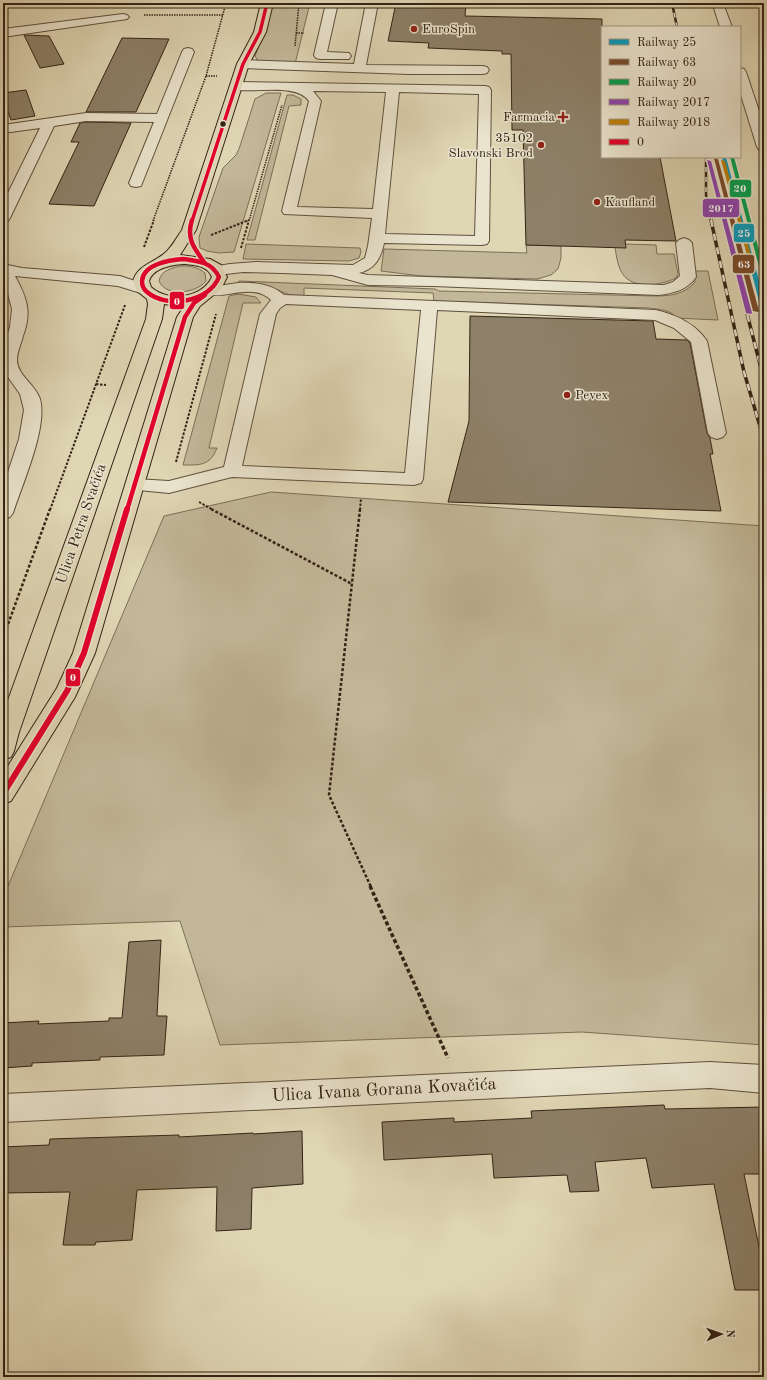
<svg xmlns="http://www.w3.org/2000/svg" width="767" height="1380" viewBox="0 0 767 1380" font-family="'Old Standard TT',serif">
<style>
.green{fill:#c2b899;stroke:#7b6e57}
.building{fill:#8d8068;stroke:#342315}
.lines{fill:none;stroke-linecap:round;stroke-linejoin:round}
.minor-casing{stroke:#5f503d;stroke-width:2}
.major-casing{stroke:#342315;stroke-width:2}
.path-far3{stroke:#342315;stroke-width:1.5;stroke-dasharray:1.5 1;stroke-linecap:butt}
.path-far2{stroke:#342315;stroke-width:2;stroke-dasharray:2.5 1.5;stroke-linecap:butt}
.path-far1{stroke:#342315;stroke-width:2.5;stroke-dasharray:3 2;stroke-linecap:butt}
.path{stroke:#342315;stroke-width:3.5;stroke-dasharray:4 2.5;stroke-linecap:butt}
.minor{fill:#eae4ce;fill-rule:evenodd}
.major{fill:#dfd6b4;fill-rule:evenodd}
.rail-far1-casing{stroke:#342315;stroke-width:2.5}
.rail-casing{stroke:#342315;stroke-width:3.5}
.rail-far1{stroke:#eae4ce;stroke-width:1.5;stroke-dasharray:5;stroke-linecap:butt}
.rail{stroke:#eae4ce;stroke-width:2.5;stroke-dasharray:7;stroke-linecap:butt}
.bus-1-far2-casing{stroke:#eae4ce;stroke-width:5}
.bus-1-far1-casing{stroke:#eae4ce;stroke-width:7}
.bus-1-casing{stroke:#eae4ce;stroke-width:9}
.bus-1-far2{stroke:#e4002b;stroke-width:3.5}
.bus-1-far1{stroke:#e4002b;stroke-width:4.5}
.bus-1{stroke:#e4002b;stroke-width:6}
.rail-1-casing{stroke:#eae4ce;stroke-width:3}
.rail-2-casing{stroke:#eae4ce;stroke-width:3}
.rail-3-casing{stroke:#eae4ce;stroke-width:3}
.rail-4-casing{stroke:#eae4ce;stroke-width:3}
.rail-5-casing{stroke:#eae4ce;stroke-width:3}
.rail-1{fill:#059cbc;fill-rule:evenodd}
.rail-2{fill:#7a4b2a;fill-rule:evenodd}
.rail-3{fill:#039f4e;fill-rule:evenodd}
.rail-4{fill:#8e44ad;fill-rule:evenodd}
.rail-5{fill:#bc7f06;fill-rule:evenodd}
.poi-dot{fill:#8f2418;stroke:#eae4ce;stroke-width:1.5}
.bus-dot{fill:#342315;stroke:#eae4ce;stroke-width:1.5}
.labels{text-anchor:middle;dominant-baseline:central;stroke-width:3;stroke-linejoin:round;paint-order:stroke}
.far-poi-label{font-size:13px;fill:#342315;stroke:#eae4ce;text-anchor:start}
.street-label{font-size:15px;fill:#342315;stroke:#eae4ce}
.near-street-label{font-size:18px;fill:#342315;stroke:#eae4ce}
.line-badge{stroke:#eae4ce;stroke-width:1.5}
.badge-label{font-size:11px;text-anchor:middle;font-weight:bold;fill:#fff}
</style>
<rect width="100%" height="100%" fill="#dfd6b4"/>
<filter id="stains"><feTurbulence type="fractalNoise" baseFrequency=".005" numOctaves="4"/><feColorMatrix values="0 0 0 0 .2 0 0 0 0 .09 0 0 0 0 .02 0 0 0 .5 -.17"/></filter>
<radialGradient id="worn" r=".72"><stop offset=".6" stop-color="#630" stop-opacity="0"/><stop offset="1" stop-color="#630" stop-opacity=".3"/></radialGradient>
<g class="green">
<polygon points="272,3 310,3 295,64 258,61 255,56 260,43 267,30"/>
<polygon points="266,93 281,93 234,252 219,253 207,251 200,248 199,237 223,168 236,155 239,149 255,99"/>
<polygon points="287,95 293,95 301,99 301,105 289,106 255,240 247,240"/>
<polygon points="246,244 360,248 361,252 359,258 349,261 243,259"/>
<path d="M625 244 656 245 657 254H674L678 274 676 278C659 286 629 291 620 269 617 262 616 254 615 247Z"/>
<polygon points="526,245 561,246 561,258 558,269 551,275 537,279 421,276 381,271 384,249 527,253"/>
<path d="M181 266C190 266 198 267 205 273L206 281C197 293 166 298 159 281 161 270 172 268 181 266Z"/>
<path d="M694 271H708L718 320 676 318C671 309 659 310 649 308L434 301 433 293 304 288V296L290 295 263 285 238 283 239 281 435 289 439 291 656 296C671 296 685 294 695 282Z"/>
<path d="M238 294 256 297 261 303H243L209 448H217C210 466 200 465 183 465L229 296Z"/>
<polygon points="271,492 764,526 764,1045 582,1032 220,1045 180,921 3,927 3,898 164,516"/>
</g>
<g class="building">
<polygon points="396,3 466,3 465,16 602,19 602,157 660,157 676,241 625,240 626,248 526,245 523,130 512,130 511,54 502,54 502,51 428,48 429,43 388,41"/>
<polygon points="24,35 49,36 64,64 40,68"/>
<polygon points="122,38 169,39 136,112 86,112"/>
<polygon points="26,90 35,116 11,120 3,98 3,93"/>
<polygon points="86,122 131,123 94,206 49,204 79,142 71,142 80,123"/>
<polygon points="470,316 653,321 656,339 687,340 690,343 707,433 710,438 713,454 710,454 721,511 448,502 469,421"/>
<polygon points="161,940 157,1016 167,1016 164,1055 100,1057 100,1060 32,1063 32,1066 3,1068 3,1023 39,1021 38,1024 109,1021 109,1018 122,1018 129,942"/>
<polygon points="664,1105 665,1109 764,1107 764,1174 744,1174 764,1271 764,1290 735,1290 714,1184 652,1188 646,1158 595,1162 599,1191 570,1192 567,1175 494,1178 492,1154 384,1160 382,1122 454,1118 454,1122 532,1118 531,1111"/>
<polygon points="302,1131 303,1184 252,1188 251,1229 216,1231 217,1187 137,1190 132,1240 96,1242 95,1245 63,1245 70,1192 3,1193 3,1147 49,1145 50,1139 179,1135 179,1137 253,1133 253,1134"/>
</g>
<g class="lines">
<defs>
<g id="minor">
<polygon points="326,3 338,3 327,52 349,53 351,56 349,59 320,59 316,58 314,55"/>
<polygon points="366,3 378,3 366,65 483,66 487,67 489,70 487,73 483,74 409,74 243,68 239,67 237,64 239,61 243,60 354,64"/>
<polygon points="715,3 723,3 732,27 720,27 713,5"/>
<polygon points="123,14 127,15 129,17 127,19 3,37 3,29"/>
<polygon points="188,48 192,49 194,52 141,186 136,187 131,186 129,183 154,122 86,121 54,126 10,218 8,221 3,222 3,203 40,128 3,133 3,125 86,113 157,114 182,52 184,49"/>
<polygon points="740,68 744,69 746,72 764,126 764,151 759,150 757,147 740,92"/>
<path d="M236 82 485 86 489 87 491 90 489 241 487 244 482 245 384 243C381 258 375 269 359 273L368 275 664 285 673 282 680 276 676 243 679 240 684 238 689 240 692 243 696 277C687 290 674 293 659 295L433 286 368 285 332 275 282 273 243 272 217 275 212 273 209 270 212 267 230 264 256 262 353 265 365 258 368 246 372 218 284 214 282 211 309 101C296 82 252 94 232 89L230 86 232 83ZM313 91 386 92 373 209 297 207 321 101ZM399 92 479 94 475 236 385 234Z"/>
<path d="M3 264 22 268 120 276 150 286 152 289 150 292 144 294 118 286 15 276C27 298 32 312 23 336 21 344 17 352 17 360 17 375 35 384 40 399 48 427 22 485 13 513L10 517 3 519V487L19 439 24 410 20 394 3 370V347L10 327 12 309 8 294 3 283Z"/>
<path d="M238 283C254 282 272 284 284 295L656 310C676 315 695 323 707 341L726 433 723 437 717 439 711 437 708 433 691 342 674 328 655 320 437 310 423 479 421 483 414 485 232 477 169 493 128 489 126 485 128 481 135 479 169 481 224 467 260 314 271 300C252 282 226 300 205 294L203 291 205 288ZM286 304 421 310 405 473 242 466 276 314 280 308Z"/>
<polygon points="710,1062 764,1065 764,1093 710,1088 3,1122 3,1094"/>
</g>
<path id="major" d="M261 3H273L266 32 249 64 196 230 180 255 210 259 221 265 227 277 221 289 200 306 193 317 95 653 75 697 11 801 3 804V774L57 688 73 653 177 317 185 305 178 306 164 304 162 319 19 732 14 751 11 757 3 760V714L146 319 148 304 147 299 137 291 133 281C138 265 153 263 165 253 172 247 177 237 182 230L237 64 254 32ZM183 264C194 265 207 265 212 277 202 299 167 302 151 287L149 281C153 268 171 265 183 264Z"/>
</defs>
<use href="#minor" class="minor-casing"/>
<use href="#major" class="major-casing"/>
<g class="path-far3">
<polyline points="144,15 223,15"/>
<polyline points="296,33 304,33"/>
<polyline points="295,46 299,3"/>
<polyline points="206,76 217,76"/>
<polyline points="153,221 206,76 226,3"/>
<polyline points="246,221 249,220"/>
<polyline points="249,221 282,105"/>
</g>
<g class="path-far2">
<polyline points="211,235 249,220"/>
<polyline points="144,247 154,220"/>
<polyline points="241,248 249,220"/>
<polyline points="96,384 106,385"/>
<polyline points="176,462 216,314"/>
<polyline points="199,502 213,510"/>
<polyline points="50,510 125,305"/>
<polyline points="360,510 361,498"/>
</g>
<g class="path-far1">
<polyline points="211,509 352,584"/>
<polyline points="360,509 329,795 371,887"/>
<polyline points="3,638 50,509"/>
</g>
<polyline class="path" points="370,886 448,1058"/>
<use href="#minor" class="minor"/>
<use href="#major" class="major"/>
<defs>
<g id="rail-far1">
<polyline points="672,3 677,27"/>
<polyline points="706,157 706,195 712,221"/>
<polyline points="709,163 724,221"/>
</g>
<g id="rail">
<polyline points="711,220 744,372 764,440"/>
<polyline points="723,220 764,380"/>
</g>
</defs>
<use href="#rail-far1" class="rail-far1-casing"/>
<use href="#rail" class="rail-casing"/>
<use href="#rail-far1" class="rail-far1"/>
<use href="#rail" class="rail"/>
<defs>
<polyline id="bus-1-far2" points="192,221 243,64 260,32 267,3"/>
<g id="bus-1-far1">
<path d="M192 220C186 238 194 248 204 262"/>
<path d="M183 259C198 261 212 262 219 277 209 302 167 309 147 292 143 289 142 285 142 281 143 264 170 260 183 259Z"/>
<polyline points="127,510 185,317 194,303 205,295"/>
</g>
<polyline id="bus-1" points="3,794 67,691 84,653 127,509"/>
</defs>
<use href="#bus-1-far2" class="bus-1-far2-casing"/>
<use href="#bus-1-far1" class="bus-1-far1-casing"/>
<use href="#bus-1" class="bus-1-casing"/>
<use href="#bus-1-far2" class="bus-1-far2"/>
<use href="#bus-1-far1" class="bus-1-far1"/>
<use href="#bus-1" class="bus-1"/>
<defs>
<polygon id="rail-1" points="722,157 726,157 764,299 764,311 761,309"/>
<polygon id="rail-2" points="714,158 718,159 759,311 758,312 753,311"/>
<polygon id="rail-3" points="730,157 734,157 764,269 764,279 762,278"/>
<polygon id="rail-4" points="707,160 711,161 752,313 751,314 746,313"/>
<polygon id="rail-5" points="721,160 725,161 751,255 751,256 747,255"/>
</defs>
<use href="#rail-1" class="rail-1-casing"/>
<use href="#rail-2" class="rail-2-casing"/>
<use href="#rail-3" class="rail-3-casing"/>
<use href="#rail-4" class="rail-4-casing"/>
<use href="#rail-5" class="rail-5-casing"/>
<use href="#rail-1" class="rail-1"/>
<use href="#rail-2" class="rail-2"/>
<use href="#rail-3" class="rail-3"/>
<use href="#rail-4" class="rail-4"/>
<use href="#rail-5" class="rail-5"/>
</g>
<g class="poi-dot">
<circle cx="414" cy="29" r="4"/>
<path d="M561 111h4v4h4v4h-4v4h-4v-4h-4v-4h4z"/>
<circle cx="541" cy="145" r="4"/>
<circle cx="597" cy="202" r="4"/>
<circle cx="567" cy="395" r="4"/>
</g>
<circle class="bus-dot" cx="223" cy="124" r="3.5"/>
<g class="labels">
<g class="far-poi-label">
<text x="422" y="29">EuroSpin</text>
<text x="555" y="117" text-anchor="end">Farmacia</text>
<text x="533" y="138" text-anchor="end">35102<tspan x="533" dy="15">Slavonski Brod</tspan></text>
<text x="605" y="202">Kaufland</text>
<text x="575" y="395">Pevex</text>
</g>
<g class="street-label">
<text transform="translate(82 524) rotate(-71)">Ulica Petra Svačića</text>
</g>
<g class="near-street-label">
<text transform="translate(384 1090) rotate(-3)">Ulica Ivana Gorana Kovačića</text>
</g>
</g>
<g class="line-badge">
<rect x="729" y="179" width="23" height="19" rx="4" fill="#039f4e"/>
<rect x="702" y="198" width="38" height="20" rx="4" fill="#8e44ad"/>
<rect x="733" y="223" width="22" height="20" rx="4" fill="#059cbc"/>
<rect x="732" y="254" width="23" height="20" rx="4" fill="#7a4b2a"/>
<rect x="169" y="291" width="16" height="19" rx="4" fill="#e4002b"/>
<rect x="65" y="668" width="16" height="19" rx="4" fill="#e4002b"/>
</g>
<g class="badge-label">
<text x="740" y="192">20</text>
<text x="721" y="212">2017</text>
<text x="744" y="237">25</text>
<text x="744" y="268">63</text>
<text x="177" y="305">0</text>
<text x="73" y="681">0</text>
</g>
<rect width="767" height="1380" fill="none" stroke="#dfd6b4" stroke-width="16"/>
<rect x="4" y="4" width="759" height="1372" fill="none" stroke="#342315" stroke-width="2"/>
<rect x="8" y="8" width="751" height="1364" fill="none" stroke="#342315"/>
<rect x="601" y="26" width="140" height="132" fill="#eae4ce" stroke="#a19784"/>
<rect x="609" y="39" width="20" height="6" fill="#059cbc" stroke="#a19784"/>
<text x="637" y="46" font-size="12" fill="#342315">Railway 25</text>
<rect x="609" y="59" width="20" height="6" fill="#7a4b2a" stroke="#a19784"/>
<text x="637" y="66" font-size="12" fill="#342315">Railway 63</text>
<rect x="609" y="79" width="20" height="6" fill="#039f4e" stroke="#a19784"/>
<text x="637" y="86" font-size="12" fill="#342315">Railway 20</text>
<rect x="609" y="99" width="20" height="6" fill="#8e44ad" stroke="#a19784"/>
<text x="637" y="106" font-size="12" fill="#342315">Railway 2017</text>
<rect x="609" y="119" width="20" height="6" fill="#bc7f06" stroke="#a19784"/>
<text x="637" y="126" font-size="12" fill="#342315">Railway 2018</text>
<rect x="609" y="139" width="20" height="6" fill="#e4002b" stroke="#a19784"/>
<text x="637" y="146" font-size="12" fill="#342315">0</text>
<g transform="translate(721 1334) rotate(88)" stroke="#eae4ce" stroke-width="3" paint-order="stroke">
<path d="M0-3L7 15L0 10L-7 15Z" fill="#342315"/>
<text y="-6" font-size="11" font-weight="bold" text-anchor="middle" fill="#342315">N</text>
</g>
<rect width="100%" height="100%" filter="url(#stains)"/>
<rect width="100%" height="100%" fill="url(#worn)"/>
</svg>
